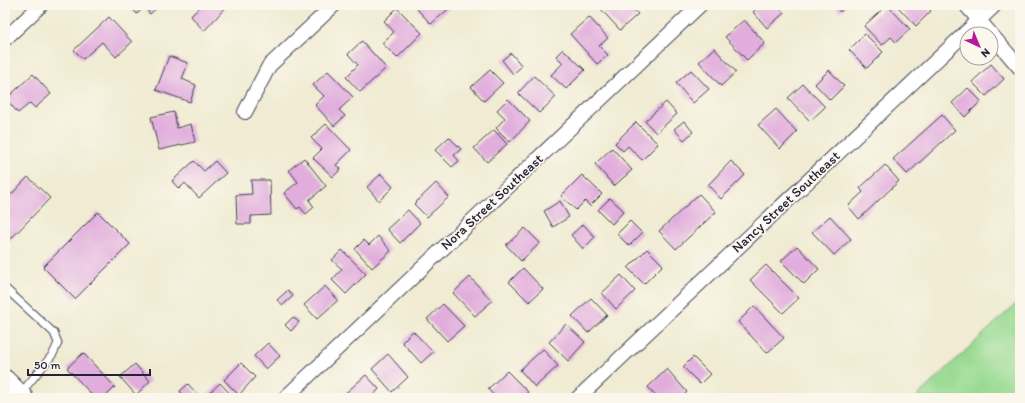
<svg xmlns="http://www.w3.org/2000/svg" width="1025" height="403" viewBox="0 0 1025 403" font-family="Itim,sans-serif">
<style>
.green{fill:#98da91;stroke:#5d7e66}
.building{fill:#e1addd}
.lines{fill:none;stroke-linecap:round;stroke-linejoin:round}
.lane-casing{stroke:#414052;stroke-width:9}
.street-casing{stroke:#414052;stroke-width:16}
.secondary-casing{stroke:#414052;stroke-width:22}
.lane{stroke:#fff;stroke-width:7}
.street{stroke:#fff;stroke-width:14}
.secondary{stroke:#fff;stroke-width:20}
.labels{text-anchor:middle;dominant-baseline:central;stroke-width:3.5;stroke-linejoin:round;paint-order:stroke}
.street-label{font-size:14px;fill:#22223b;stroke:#fbf7ec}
</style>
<rect width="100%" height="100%" fill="#fbf7ec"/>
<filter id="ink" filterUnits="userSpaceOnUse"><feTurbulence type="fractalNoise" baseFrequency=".025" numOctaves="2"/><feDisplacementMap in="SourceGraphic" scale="8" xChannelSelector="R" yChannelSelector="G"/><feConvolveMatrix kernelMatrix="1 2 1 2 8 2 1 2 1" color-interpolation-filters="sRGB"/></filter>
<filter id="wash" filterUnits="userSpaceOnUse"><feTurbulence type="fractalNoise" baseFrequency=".012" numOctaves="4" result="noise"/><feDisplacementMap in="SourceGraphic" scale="16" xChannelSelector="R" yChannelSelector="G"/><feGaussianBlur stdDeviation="0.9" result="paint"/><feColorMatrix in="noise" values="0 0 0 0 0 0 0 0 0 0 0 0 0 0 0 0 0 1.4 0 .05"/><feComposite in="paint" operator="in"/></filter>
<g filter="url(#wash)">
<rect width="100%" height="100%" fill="#f0ebd2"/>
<polygon class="green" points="1020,300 1020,398 915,398"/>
<g id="blocks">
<g class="building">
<polygon points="129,5 160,5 150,14 144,7 137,14"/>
<polygon points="202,5 228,5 204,31 191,16"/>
<polygon points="422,5 453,5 431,24 417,9"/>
<polygon points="599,5 630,5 638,14 620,30 598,6"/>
<polygon points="761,5 777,5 784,13 767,28 753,12"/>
<polygon points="834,5 847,5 840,12"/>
<polygon points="887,5 910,29 896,42 891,37 882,45 864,26"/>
<polygon points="896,5 925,5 931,11 916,26"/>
<polygon points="397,8 422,33 397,58 382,43 394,32 384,21"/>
<polygon points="109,17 132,42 116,57 102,42 83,59 74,50"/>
<polygon points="589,17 608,38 599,46 608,55 597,64 570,34"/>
<polygon points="744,20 765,43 747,60 725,37"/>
<polygon points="865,34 883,52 867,68 849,50"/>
<polygon points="362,41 386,68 360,92 346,77 358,65 348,54"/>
<polygon points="714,48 736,72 721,86 699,62"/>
<polygon points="563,49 585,70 566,89 551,75 563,63 556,56"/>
<polygon points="511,53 522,66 513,74 502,60"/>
<polygon points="169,56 188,63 182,79 196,85 190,102 156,90"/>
<polygon points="991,64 1004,79 986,96 972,82"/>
<polygon points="490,70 503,83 484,101 471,87"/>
<polygon points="691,70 709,89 693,103 676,83"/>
<polygon points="829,70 844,86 830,100 815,84"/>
<polygon points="328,71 353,97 339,110 345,116 334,126 315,105 324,96 313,85"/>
<polygon points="33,74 51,94 35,108 30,103 18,113 6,99"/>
<polygon points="534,76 556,97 539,113 518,93"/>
<polygon points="803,84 825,107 810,121 788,98"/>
<polygon points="968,88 981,101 965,117 952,103"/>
<polygon points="508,99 530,121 510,142 496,128 505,118 497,110"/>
<polygon points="666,102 677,114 656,133 645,121"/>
<polygon points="776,109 797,132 780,149 758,125"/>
<polygon points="174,112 177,128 191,124 195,142 159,150 151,117"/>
<polygon points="942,115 955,130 907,174 893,159"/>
<polygon points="684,121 693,132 684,140 674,129"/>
<polygon points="636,122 658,144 642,160 628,146 623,151 615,143"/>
<polygon points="326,124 351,150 336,165 341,169 333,177 313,158 322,149 311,138"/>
<polygon points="494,130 507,144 487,162 474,148"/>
<polygon points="449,137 461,149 454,155 459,161 452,167 435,150"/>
<polygon points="612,148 632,170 614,186 595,164"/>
<polygon points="304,158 326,186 309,200 314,207 306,214 300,207 297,209 284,193 298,182 289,170"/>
<polygon points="194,161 204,171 215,161 226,173 199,198 185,183 179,189 172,181"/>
<polygon points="731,161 745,175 721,199 708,185"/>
<polygon points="885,165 899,181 859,219 848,206 863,192 860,188"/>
<polygon points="381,174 393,187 379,201 367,187"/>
<polygon points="582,175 602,194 590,206 585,201 576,210 561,196"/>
<polygon points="28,177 50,198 8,242 5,239 5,201"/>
<polygon points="251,180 270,180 271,215 251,216 251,224 237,224 236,195 252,194"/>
<polygon points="436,183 449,197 427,217 414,204"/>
<polygon points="699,194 716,212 676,249 659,231"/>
<polygon points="610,198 624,211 612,224 598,210"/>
<polygon points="560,201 569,217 553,227 544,211"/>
<polygon points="408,210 420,223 400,243 387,229"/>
<polygon points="98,212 130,244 75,299 43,267"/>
<polygon points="830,216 851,239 834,255 812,232"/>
<polygon points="630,221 642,233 629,246 617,234"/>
<polygon points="583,224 595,237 583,249 571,235"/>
<polygon points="525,228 540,243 521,261 506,245"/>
<polygon points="378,236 391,251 372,268 355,249 364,240 369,245"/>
<polygon points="797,246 819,269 804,284 781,261"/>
<polygon points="647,249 663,265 644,284 628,268"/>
<polygon points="342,250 366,274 346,294 332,280 342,269 332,260"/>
<polygon points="766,265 799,298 783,313 750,280"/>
<polygon points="523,268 543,289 529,302 509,282"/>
<polygon points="621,275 635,291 616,309 602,293"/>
<polygon points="470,277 492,301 475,316 453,293"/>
<polygon points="325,286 338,300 317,319 304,305"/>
<polygon points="288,290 293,296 283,305 277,300"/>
<polygon points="591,298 607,315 588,333 572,316"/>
<polygon points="443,304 464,326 447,341 427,319"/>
<polygon points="754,306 784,338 767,353 738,322"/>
<polygon points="293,317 299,322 291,331 285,325"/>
<polygon points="566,324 585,342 568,361 549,342"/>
<polygon points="413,331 433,352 421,363 402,342"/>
<polygon points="268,343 280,356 266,369 254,356"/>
<polygon points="543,349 558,366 535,387 520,370"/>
<polygon points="83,353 115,387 104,398 95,398 67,368"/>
<polygon points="388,354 408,377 392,392 372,369"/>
<polygon points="693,357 710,374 700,384 683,367"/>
<polygon points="241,363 255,377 239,395 224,380"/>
<polygon points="135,364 150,381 136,395 120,377"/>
<polygon points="667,369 687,392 681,398 657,398 648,387"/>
<polygon points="507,371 528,392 521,398 496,398 488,389"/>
<polygon points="366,375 379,389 371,398 340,398"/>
<polygon points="220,383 234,398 204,398"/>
<polygon points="188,384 198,395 195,398 186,398 180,391"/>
</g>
</g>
</g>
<g filter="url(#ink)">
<use href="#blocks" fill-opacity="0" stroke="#414052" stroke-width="1"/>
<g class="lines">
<defs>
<polyline id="lane" points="5,288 54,333 58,343 53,354 21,393"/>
<g id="street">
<polyline points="966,5 1020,68"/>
<polyline points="5,39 41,5"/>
<polyline points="245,112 269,66 334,5"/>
<polyline points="285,398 700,5"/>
<polyline points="578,398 995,5"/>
</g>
<polyline id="secondary" points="5,380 23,398"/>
</defs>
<use href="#lane" class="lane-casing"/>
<use href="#street" class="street-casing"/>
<use href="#secondary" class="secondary-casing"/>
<use href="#lane" class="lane"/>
<use href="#street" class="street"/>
<use href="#secondary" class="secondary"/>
</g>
</g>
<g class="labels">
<g class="street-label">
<text transform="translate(492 202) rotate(-43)">Nora Street Southeast</text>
<text transform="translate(786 202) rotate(-43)">Nancy Street Southeast</text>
</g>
</g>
<rect width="1025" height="403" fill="none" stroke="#fbf7ec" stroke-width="20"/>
<g transform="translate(979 46) rotate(136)"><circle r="19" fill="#fbf7ec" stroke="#a4a2a5"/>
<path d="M0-3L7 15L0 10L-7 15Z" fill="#b5179e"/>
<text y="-6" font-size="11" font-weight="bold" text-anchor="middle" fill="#22223b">N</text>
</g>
<path d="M28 369v6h122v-6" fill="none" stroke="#22223b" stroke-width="2"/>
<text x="34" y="369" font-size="12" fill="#22223b" stroke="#fbf7ec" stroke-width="3" paint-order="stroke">50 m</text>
</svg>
